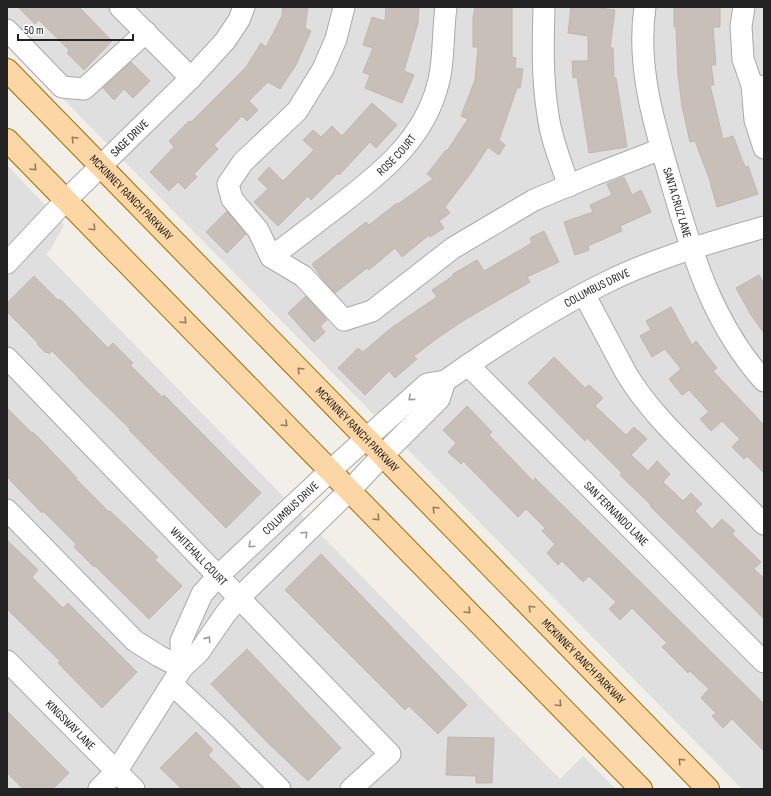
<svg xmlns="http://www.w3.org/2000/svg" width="771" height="796" viewBox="0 0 771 796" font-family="'Sofia Sans Condensed',sans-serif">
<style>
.residential{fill:#e0dfdf}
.building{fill:#c7bfb8;stroke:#c4b6ab}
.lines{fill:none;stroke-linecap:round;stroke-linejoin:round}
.minor-casing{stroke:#a9a9a9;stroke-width:23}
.major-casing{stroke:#a06b00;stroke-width:24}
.minor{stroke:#fff;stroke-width:21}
.major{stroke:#fcd6a4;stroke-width:22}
.oneway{stroke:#8f7c63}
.oneway2{stroke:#9c9c9c}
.labels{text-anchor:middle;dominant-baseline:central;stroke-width:4;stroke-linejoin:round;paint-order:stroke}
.street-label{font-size:12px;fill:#222;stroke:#fff}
</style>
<rect width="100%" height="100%" fill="#f2efe9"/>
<g class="residential">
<polygon points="7,7 764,7 764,789 742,789 7,42"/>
<polygon points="7,165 64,225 51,249 46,254 560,779 583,756 616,789 7,789"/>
</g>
<g class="building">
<polygon points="18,7 79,7 112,41 84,70 67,53 69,50 39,20 35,24"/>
<polygon points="283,7 308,7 305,28 311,31 296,65 280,89 268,82 249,101 258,110 247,121 242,116 214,145 218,149 194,174 197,177 185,189 178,182 169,191 150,172 174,147 169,141 189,121 191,122 246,67 261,43 266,47 282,16"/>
<polygon points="386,7 419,7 418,23 404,71 414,75 402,103 365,88 370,75 363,72 373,48 363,45 372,17 385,21"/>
<polygon points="475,7 512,7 512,57 516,58 515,68 523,69 520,88 517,88 499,140 505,145 499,155 488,147 471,173 445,207 450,213 439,221 444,228 430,237 429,235 402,257 395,248 369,270 367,268 335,293 323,280 312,264 366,222 369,225 397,203 398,204 433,179 427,174 446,150 447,151 468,119 461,116 475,80 478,47 473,47 473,18"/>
<polygon points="571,7 593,7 615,10 610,48 613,48 614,78 616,78 627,147 589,153 577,77 573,78 572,61 588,61 588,36 568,33"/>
<polygon points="674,7 720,7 720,27 713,27 716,65 711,65 714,85 710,85 723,139 733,136 745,167 748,166 758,194 717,207 709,178 695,141 690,142 682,106 678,75 676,27 674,27"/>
<polygon points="131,62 150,81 133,98 124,89 114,100 103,88"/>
<polygon points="372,103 397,125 376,148 370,142 339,175 338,173 311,200 308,196 278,226 254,202 268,189 258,179 269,167 283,181 314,150 303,140 313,130 321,137 332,126 342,136"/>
<polygon points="624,177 632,195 641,190 651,212 620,226 622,231 588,246 589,250 575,255 564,222 593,212 590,205 612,195 607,184"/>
<polygon points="227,211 246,234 227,253 206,232"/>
<polygon points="544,231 559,262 527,277 530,282 466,319 439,337 414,356 417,359 395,378 389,371 365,395 338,368 358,348 363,352 391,328 437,297 432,290 453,276 453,274 477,260 484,271 532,243 530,238"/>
<polygon points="759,275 764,284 764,333 751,315 736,288"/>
<polygon points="34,276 59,301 60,299 108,348 113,343 133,363 130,365 162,397 164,395 261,493 226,528 129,430 130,429 78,378 78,377 52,351 49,354 47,352 46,353 37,344 38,343 7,312 7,303"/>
<polygon points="306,296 327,320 320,326 325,332 314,342 288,313"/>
<polygon points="671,307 692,345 696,341 717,368 713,371 764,425 764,473 747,456 744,459 732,447 740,439 722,421 711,431 700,419 709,412 689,390 682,395 669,379 681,369 665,349 652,357 640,336 651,330 646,321"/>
<polygon points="554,357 585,388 589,385 603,398 595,406 626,435 634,427 647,439 631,455 648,471 657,461 670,474 663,482 683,501 691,493 702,504 695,511 712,529 722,519 735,531 732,534 761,562 754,569 764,578 764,619 650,506 651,505 620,475 622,473 587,438 585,441 528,383"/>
<polygon points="467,406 492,432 489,435 533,481 535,478 764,704 764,751 732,719 723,728 712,716 716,713 701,698 709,689 690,671 688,673 662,647 667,643 632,608 620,620 609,609 616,602 589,576 583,582 562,561 558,565 547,553 555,544 542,531 545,528 526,509 518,517 463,461 461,464 448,452 456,443 443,430"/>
<polygon points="7,408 32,433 33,432 77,478 76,479 109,512 110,511 158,557 155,560 182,586 149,619 95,566 94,567 74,547 76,544 43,511 42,513 7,477"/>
<polygon points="7,540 38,570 32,577 63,608 68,603 137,672 102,708 58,663 60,661 7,609"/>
<polygon points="321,554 467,705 438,734 409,706 405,710 285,590"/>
<polygon points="247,649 341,748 308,781 266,741 211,684"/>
<polygon points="7,711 69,773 53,789 23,789 7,773"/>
<polygon points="196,732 213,750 208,755 242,789 182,789 160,768"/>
<polygon points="448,737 494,738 492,783 476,783 476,776 446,775"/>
</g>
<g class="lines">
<defs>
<g id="minor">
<polyline points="120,7 191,78"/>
<polyline points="344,7 336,39 323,69 297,111 243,162 228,184 232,199 258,230 271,257 303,276 344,320 372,311 453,248 534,200 594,175 661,149"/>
<path d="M544 7C543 43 542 79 548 115 551 139 561 163 569 186"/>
<path id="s1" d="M645 7C636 68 655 127 672 185 693 257 713 324 764 381"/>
<polyline points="744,7 741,26 743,59 752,85 764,87"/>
<polyline points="7,30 62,87 84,89 146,32"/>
<polyline points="752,85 755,120 764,148"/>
<path id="s2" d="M271 257C293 241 315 224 337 207 376 177 419 144 435 94 445 66 442 36 446 7"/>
<path id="s3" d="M7 263 66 200 191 78 225 41 239 20 244 7"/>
<path d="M584 294 626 373C645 405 672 432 699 459 721 481 742 502 764 524"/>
<path id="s4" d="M7 358 390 754 351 789"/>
<path id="s5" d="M468 365 764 662"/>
<polyline points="7,510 135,641 159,656 182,668"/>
<path id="s6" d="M7 661 134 789"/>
<path id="s7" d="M182 668 181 641 202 594 218 576 331 470 427 384 445 381C495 346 548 311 603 284 654 258 710 243 764 227"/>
<polyline points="172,684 222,731 280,789"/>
<polyline points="99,789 116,772 182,668 199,652 226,613 239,598 350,490 383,455 439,399 445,381"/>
</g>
<g id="major">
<path id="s8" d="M7 70 708 789"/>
<polyline points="7,140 641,789"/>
</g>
</defs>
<use href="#minor" class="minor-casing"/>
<use href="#major" class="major-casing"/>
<use href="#minor" class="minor"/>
<use href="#major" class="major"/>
</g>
<defs><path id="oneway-chevron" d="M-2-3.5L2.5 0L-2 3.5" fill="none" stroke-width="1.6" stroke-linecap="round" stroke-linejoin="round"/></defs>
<g class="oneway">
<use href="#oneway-chevron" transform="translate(74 139) rotate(-134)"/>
<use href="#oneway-chevron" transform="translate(34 168) rotate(46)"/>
<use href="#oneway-chevron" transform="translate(93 228) rotate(46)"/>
<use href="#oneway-chevron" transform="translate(184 321) rotate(46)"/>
<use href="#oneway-chevron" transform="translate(300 370) rotate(-134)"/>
<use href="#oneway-chevron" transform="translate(285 424) rotate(45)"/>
<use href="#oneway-chevron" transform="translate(435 509) rotate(-134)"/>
<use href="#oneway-chevron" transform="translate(377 518) rotate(46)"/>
<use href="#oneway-chevron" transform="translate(531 608) rotate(-134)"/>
<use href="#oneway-chevron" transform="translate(468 611) rotate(46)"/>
<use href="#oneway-chevron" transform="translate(559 704) rotate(46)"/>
<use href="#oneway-chevron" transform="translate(681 761) rotate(-134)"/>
</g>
<g class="oneway2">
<use href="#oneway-chevron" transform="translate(411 398) rotate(139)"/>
<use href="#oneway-chevron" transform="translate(305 534) rotate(-44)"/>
<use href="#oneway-chevron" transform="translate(251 545) rotate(137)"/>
<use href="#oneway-chevron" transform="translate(208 639) rotate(-55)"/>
</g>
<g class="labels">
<g class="street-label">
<text stroke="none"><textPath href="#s3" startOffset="175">SAGE DRIVE</textPath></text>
<text stroke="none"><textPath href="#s2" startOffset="162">ROSE COURT</textPath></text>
<text stroke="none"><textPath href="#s8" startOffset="178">MCKINNEY RANCH PARKWAY</textPath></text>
<text stroke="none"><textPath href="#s1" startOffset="200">SANTA CRUZ LANE</textPath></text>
<text stroke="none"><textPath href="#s7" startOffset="583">COLUMBUS DRIVE</textPath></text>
<text stroke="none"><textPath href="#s8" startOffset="502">MCKINNEY RANCH PARKWAY</textPath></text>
<text stroke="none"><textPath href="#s7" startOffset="202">COLUMBUS DRIVE</textPath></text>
<text stroke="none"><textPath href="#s5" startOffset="210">SAN FERNANDO LANE</textPath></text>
<text stroke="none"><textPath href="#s4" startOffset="276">WHITEHALL COURT</textPath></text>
<text stroke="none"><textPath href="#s8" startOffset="826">MCKINNEY RANCH PARKWAY</textPath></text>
<text stroke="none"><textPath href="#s6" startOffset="90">KINGSWAY LANE</textPath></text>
</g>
</g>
<rect width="771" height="796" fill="none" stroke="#222222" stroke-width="16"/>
<path d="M18 34v6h115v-6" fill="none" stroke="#222222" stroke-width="2"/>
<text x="24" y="34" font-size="12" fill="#222222" stroke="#ffffff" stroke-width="3" paint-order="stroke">50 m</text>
</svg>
